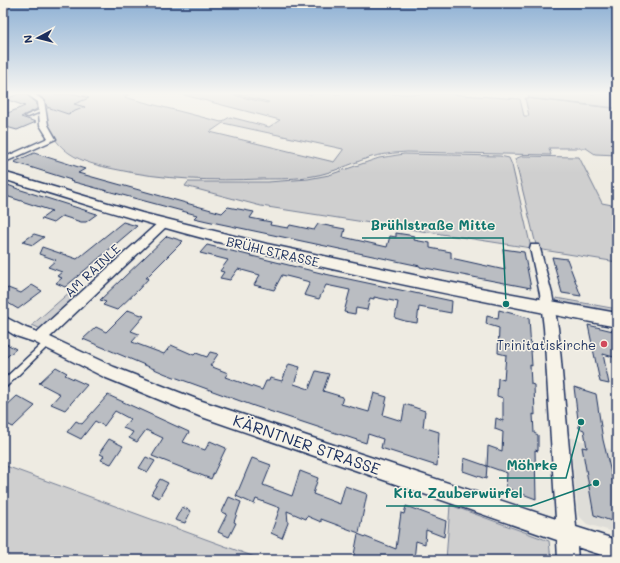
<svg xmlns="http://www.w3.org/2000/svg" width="620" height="563" viewBox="0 0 620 563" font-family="Mali,sans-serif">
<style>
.built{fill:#deddd8}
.green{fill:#cfcfcf;stroke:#757f96;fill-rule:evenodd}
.building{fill:#babdc2;stroke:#1b2f5e}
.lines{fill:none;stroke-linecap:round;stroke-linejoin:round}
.lane-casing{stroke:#1b2f5e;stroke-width:3}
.street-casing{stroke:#1b2f5e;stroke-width:3}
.secondary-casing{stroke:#1b2f5e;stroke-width:3}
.lane{fill:#f7f3e8;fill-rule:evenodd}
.street{fill:#f7f3e8;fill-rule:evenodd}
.secondary{fill:#f7f3e8;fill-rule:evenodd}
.poi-dot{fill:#d1495b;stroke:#f7f3e8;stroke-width:1.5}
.labels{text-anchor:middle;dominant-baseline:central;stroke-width:3;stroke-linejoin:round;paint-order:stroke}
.street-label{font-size:13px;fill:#1b2f5e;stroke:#f7f3e8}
.poi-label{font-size:13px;fill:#1b2f5e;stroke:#f7f3e8;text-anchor:end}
.near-street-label{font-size:16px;fill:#1b2f5e;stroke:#f7f3e8}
.leader{fill:none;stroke:#0f766e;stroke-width:1.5}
.callout-dot{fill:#0f766e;stroke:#f7f3e8;stroke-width:1.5}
.callout-label{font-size:14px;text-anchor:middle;font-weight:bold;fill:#0f766e;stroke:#f7f3e8;stroke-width:3;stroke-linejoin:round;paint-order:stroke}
</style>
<rect width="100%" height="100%" fill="#eeebe2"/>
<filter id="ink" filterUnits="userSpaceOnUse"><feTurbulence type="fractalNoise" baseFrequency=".025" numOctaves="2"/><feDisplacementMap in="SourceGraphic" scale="8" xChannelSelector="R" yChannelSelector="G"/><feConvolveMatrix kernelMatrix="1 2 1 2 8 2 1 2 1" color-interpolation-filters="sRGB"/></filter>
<g filter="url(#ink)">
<polygon class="built" points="570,437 617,452 617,533 587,524 578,515"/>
<g class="green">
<path d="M87 94 114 95 130 94 124 97 221 122 230 117 269 127 280 120 180 94H229L267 103 269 102 235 94H447L520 99 524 116H529L525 98 611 108 617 109V155L595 154 586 148H549L551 155 407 152C394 153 381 154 368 158 350 164 332 173 313 176 297 179 279 179 262 179 212 181 163 180 114 169 99 166 82 162 69 153 55 143 45 127 46 109ZM223 123 343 149V150L334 162 210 132Z"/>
<polygon points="529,94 617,94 617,108 528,98"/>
<polygon points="404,154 500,156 509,158 512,165 531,248 261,206 185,186 188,182 268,182 308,179 329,175 379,158"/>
<polygon points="522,156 579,157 602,203 617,206 617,262 537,249 515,159"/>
<polygon points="71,291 81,295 41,329 32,325"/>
<polygon points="556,298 617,309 617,316 558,306"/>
<polygon points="3,465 263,560 3,560"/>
<polygon points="450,505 549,541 551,560 446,560"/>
</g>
<g class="building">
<polygon points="19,94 26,94 37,103 37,109 21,117 36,122 17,130 3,126 3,115 25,106 5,99"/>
<polygon points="37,94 76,94 89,98 74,104 85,107 68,114 47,107 45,100"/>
<polygon points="34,153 85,169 78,173 222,213 228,207 254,212 250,218 271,222 270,225 288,228 290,225 314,230 318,224 345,229 343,237 387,247 390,236 396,237 396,233 415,236 414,240 430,243 430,248 451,252 451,258 505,270 503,249 524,252 531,288 420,267 420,266 207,221 194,218 197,215 70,181 71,180 14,162"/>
<polygon points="3,183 18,189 97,214 86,222 81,222 62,216 53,223 41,219 52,211 3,195"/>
<polygon points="123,222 137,226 65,287 56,283 62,278 57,276 62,272 48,267 56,260 39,254 42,247 77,259"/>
<polygon points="34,234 44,237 33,245 22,242"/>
<polygon points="167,236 183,241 146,278 149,278 138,290 117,310 103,305 106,302 100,300"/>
<polygon points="207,245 325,274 452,301 451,313 419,307 417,323 405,321 395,318 398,302 374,297 374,299 370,298 367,310 356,308 355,314 344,312 350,290 326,285 319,299 304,295 310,282 282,275 274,290 254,285 260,275 238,269 230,280 220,278 224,272 220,271 228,260 200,253"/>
<polygon points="552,257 567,259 581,296 562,293"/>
<polygon points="32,285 42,291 18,309 3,300 3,291 8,288 21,293"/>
<polygon points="128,310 144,316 131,331 139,334 132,342 164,354 171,345 194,355 196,353 207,357 210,352 218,354 210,366 228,373 225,377 262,390 266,381 269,381 270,378 282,381 289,364 300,367 294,384 309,389 316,371 329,374 323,391 343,397 341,404 369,412 374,393 387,397 383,415 402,421 405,404 425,411 423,427 439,432 437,466 381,448 383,439 368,434 366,443 254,406 166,374 83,339 96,327 106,332"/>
<polygon points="499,310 529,318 532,366 530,365 531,384 534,385 535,415 533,414 534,433 538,435 538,451 535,450 536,499 506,488 507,473 487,466 488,446 502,451 503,432 495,429 496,418 503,421 503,398 497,396 498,378 504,380 506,355 498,353 499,328 486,324 487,316 498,319"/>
<polygon points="588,325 617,332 617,358 603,354 609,384 600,382"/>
<polygon points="3,342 16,349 3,360"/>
<polygon points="56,367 67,373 65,375 87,385 65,410 51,404 60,394 39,383"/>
<polygon points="574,387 596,394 603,440 614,485 617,486 617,523 594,515 582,447 587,448 584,430 579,428"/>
<polygon points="108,395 189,432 183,442 205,450 210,441 226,448 211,479 152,456 163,438 146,430 137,442 129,438 133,432 123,428 130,419 115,411 104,426 95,421 81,439 67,432 76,421 82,424"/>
<polygon points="17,396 35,406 13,427 3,422 3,409"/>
<polygon points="109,439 123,446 111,464 101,460 104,456 100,454 101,452 100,452"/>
<polygon points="146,457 155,461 148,472 139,468"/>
<polygon points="252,458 271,465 263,485 292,496 300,471 318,478 313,494 340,504 345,486 367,494 359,533 321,519 321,522 307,516 306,519 287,511 288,523 282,538 271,533 280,508 256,499 254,504 236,496"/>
<polygon points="464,458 487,466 486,479 463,471"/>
<polygon points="160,479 168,483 159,498 151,494"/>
<polygon points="229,497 241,502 234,522 236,523 229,537 218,532 227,514 222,512"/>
<polygon points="406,506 446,521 444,537 426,530 425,544 416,541 414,560 353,560 358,534 396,549 401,513 404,514"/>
<polygon points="182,507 191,511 185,523 175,520"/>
</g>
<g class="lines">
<defs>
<g id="lane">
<polygon points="42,109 45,110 28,117 25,116"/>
<polygon points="47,340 49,341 50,343 49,345 6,387 3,388 3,380 45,341"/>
</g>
<g id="street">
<polygon points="27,94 34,94 44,101 48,125 56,139 3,163 3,158 48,138 40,125 38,102"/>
<polygon points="164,220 168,221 169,223 168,225 50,337 114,367 199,400 556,519 544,328 540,294 530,248 531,245 539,245 552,294 558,328 576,527 617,540 617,560 577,547 578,560 558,560 557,540 554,539 199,416 104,377 34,342 16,336 3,328 3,316 26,328 37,332 160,221"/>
</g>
<path id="secondary" d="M3 172 142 213 267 244 442 281 617 313V327C481 301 345 274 210 240 140 222 72 200 3 179Z"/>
</defs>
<use href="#lane" class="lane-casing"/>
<use href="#street" class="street-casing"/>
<use href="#secondary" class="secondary-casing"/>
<use href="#lane" class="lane"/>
<use href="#street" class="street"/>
<use href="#secondary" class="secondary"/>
</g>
</g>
<linearGradient id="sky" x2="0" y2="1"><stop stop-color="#8db0d4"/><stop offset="0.54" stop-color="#f7f6f2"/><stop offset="1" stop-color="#f7f6f2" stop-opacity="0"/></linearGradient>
<rect width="620" height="173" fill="url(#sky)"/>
<circle class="poi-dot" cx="604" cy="344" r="4"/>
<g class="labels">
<g class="street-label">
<text transform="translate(273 251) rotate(13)">BRÜHLSTRASSE</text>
<text transform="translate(92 270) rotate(-43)">AM RAINLE</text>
</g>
<g class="poi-label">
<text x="596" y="344">Trinitatiskirche</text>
</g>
<g class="near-street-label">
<text transform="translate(307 444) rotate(19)">KÄRNTNER STRASSE</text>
</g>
</g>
<path class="leader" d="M506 304L503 238H362M581 422L566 478H499M596 483L531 506H386"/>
<g class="callout-dot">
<circle cx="506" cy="304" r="4"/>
<circle cx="581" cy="422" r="4"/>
<circle cx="596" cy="483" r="4"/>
</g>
<g class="callout-label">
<text x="433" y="230">Brühlstraße Mitte</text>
<text x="532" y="470">Möhrke</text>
<text x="458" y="498">Kita Zauberwürfel</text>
</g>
<rect width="620" height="563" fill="none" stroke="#f7f3e8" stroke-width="16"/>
<rect x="8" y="8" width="604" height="547" fill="none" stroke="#1b2f5e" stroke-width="1.5" filter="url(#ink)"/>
<g transform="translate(38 38) rotate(263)" stroke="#f7f3e8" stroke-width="3" paint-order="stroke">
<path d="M0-3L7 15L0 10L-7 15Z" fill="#1b2f5e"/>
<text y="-6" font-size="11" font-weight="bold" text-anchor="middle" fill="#1b2f5e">N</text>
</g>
</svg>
